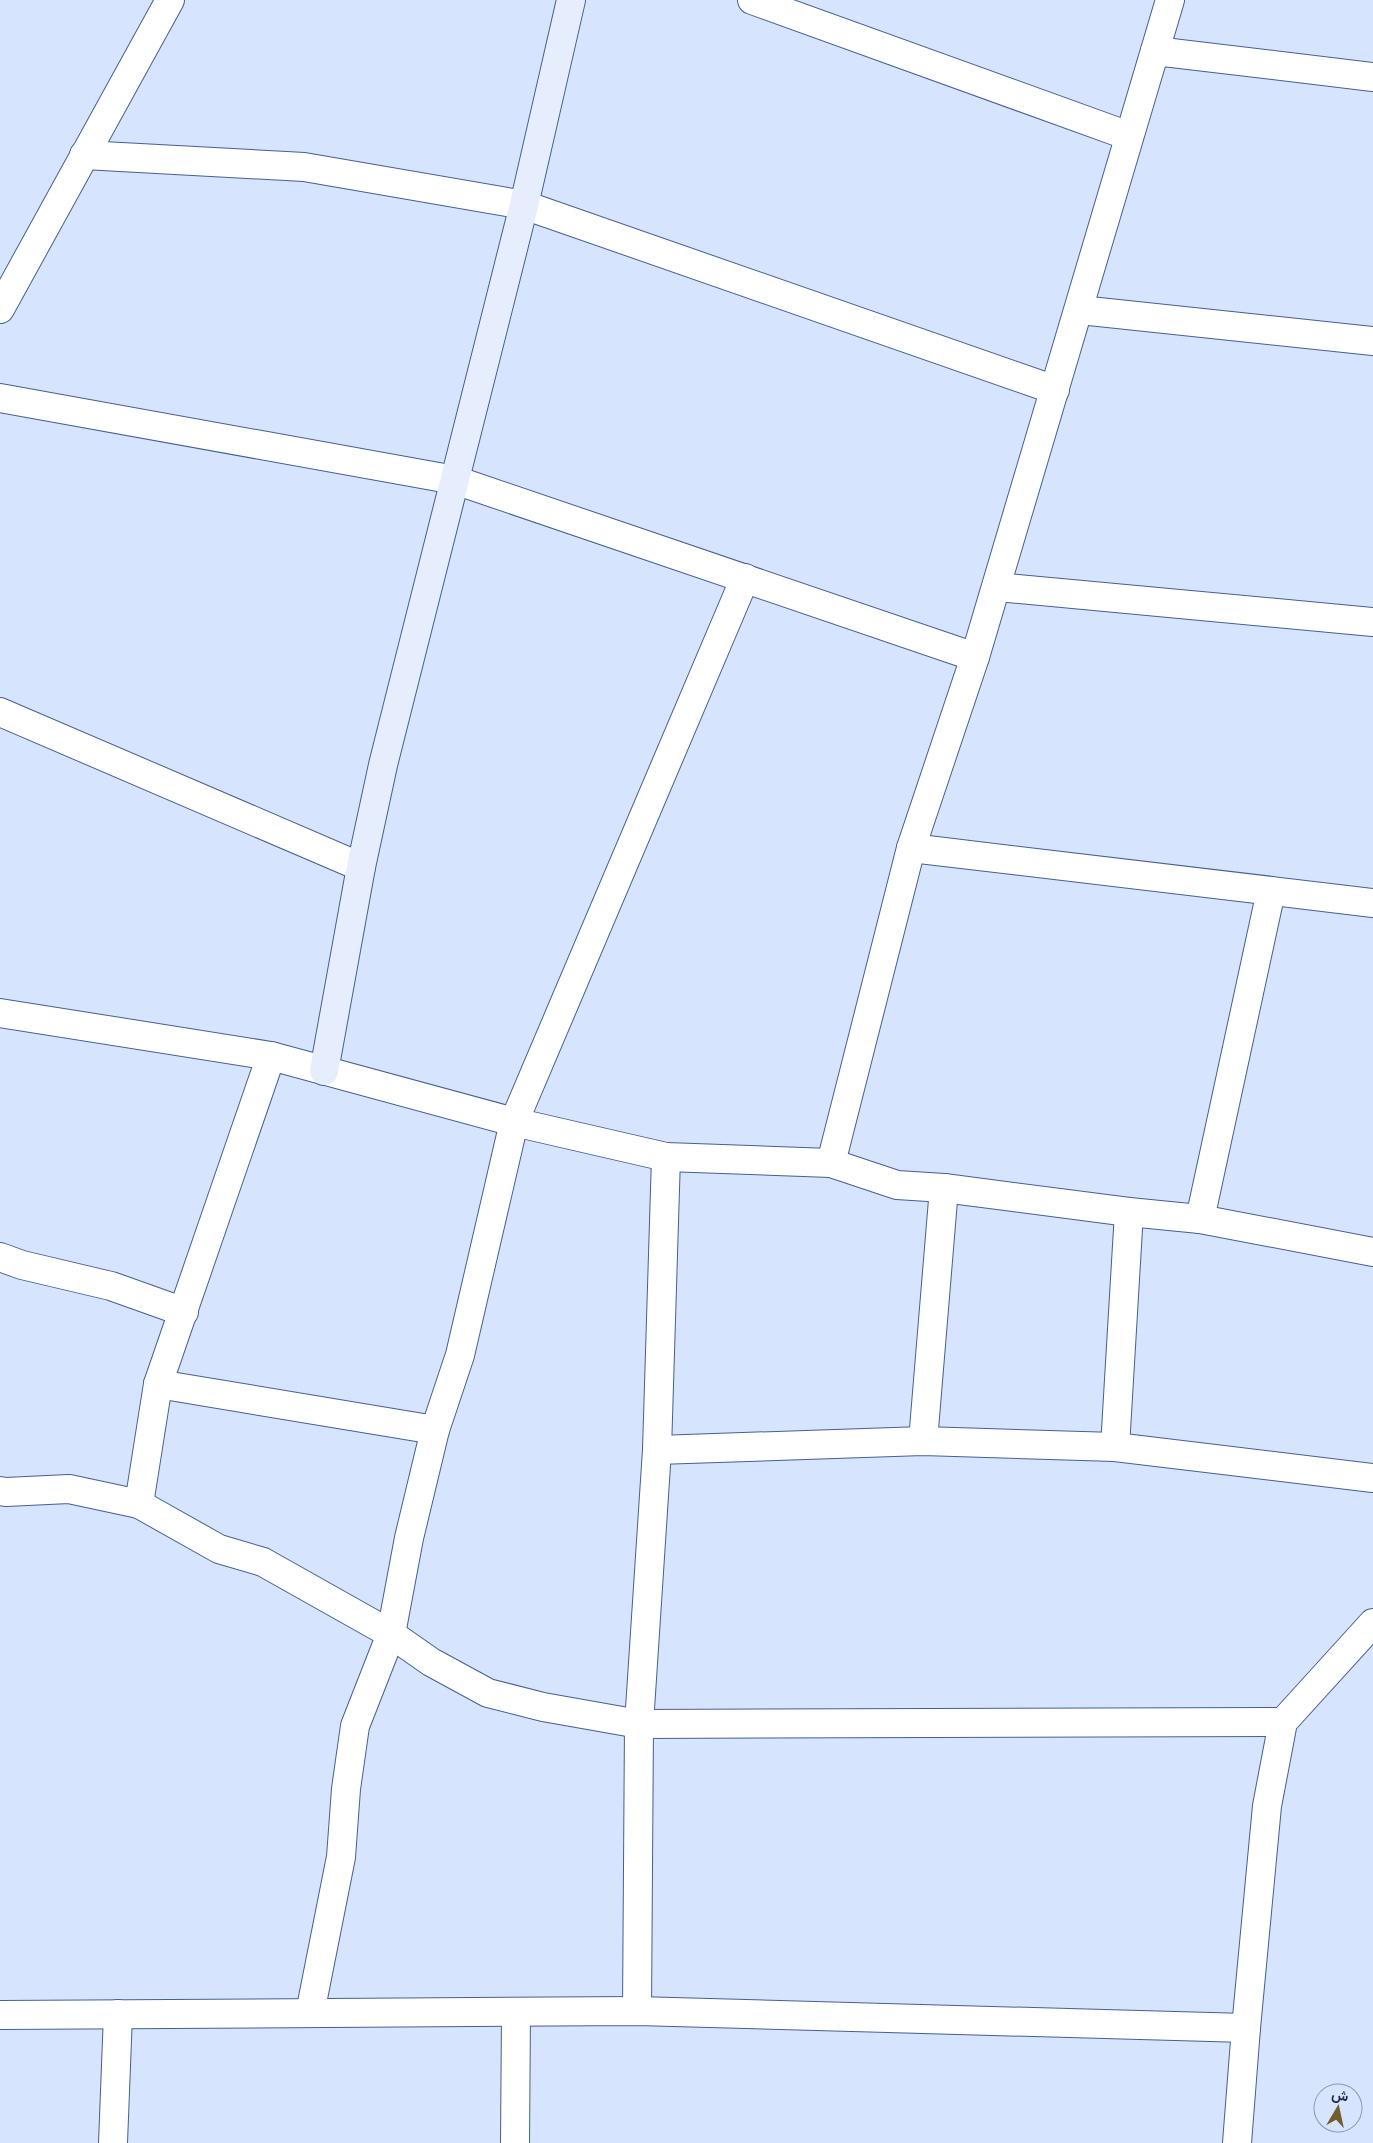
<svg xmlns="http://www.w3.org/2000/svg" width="1373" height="2143" viewBox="0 0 1373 2143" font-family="'Varela Round',Vazirmatn,sans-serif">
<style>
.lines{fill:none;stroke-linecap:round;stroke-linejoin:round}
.street-casing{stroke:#445f98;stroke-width:30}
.secondary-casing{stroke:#445f98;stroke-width:30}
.street{stroke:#fff;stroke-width:28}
.secondary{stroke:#e6edfc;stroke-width:28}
</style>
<rect width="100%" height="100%" fill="#d6e4fe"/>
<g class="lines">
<defs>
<g id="street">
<polyline points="752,0 1129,136"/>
<polyline points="1155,51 1373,77"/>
<polyline points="84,155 304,167 524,205 1055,390"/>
<polyline points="0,309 170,0"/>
<polyline points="1080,310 1373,341"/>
<polyline points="0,398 455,480 975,657"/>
<polyline points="997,587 1373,622"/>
<polyline points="0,712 361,867"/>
<polyline points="911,848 1373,903"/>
<polyline points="0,1013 271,1056 514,1122 666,1157 831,1163 897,1185 944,1188 1129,1212 1200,1219 1373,1252"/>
<polyline points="831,1163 911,848 975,657 1170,0"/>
<polyline points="1200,1219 1271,891"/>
<polyline points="0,1257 22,1265 111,1286 184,1312"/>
<polyline points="158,1384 435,1430"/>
<polyline points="923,1441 944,1188"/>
<polyline points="1115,1447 1129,1212"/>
<polyline points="657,1450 923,1441 1115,1447 1373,1478"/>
<polyline points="0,1491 6,1492 69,1489 139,1504 158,1384 271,1056"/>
<polyline points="139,1504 219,1549 263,1562 391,1634 431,1662 488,1693 543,1707 639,1724 1283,1722"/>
<polyline points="637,2011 639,1724 657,1450 666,1157"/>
<polyline points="310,2013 341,1857 346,1789 355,1726 391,1634 409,1538 435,1430 460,1355 514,1122 745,578"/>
<polyline points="0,2015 637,2011 1246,2028 1267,1806 1283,1722 1373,1623"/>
<polyline points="113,2143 118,2014"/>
<polyline points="515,2143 516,2012"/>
<polyline points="1237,2143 1246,2028"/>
</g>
<polyline id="secondary" points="324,1071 361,867 383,765 524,205 571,0"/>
</defs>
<use href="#street" class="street-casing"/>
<use href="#secondary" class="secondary-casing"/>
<use href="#street" class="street"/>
<use href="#secondary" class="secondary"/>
</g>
<g transform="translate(1338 2108) rotate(9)"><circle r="24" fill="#d6e4fe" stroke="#8c99b3"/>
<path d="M0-4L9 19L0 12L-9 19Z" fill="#745d2d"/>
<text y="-8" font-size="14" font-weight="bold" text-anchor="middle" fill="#1d2942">ش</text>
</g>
</svg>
